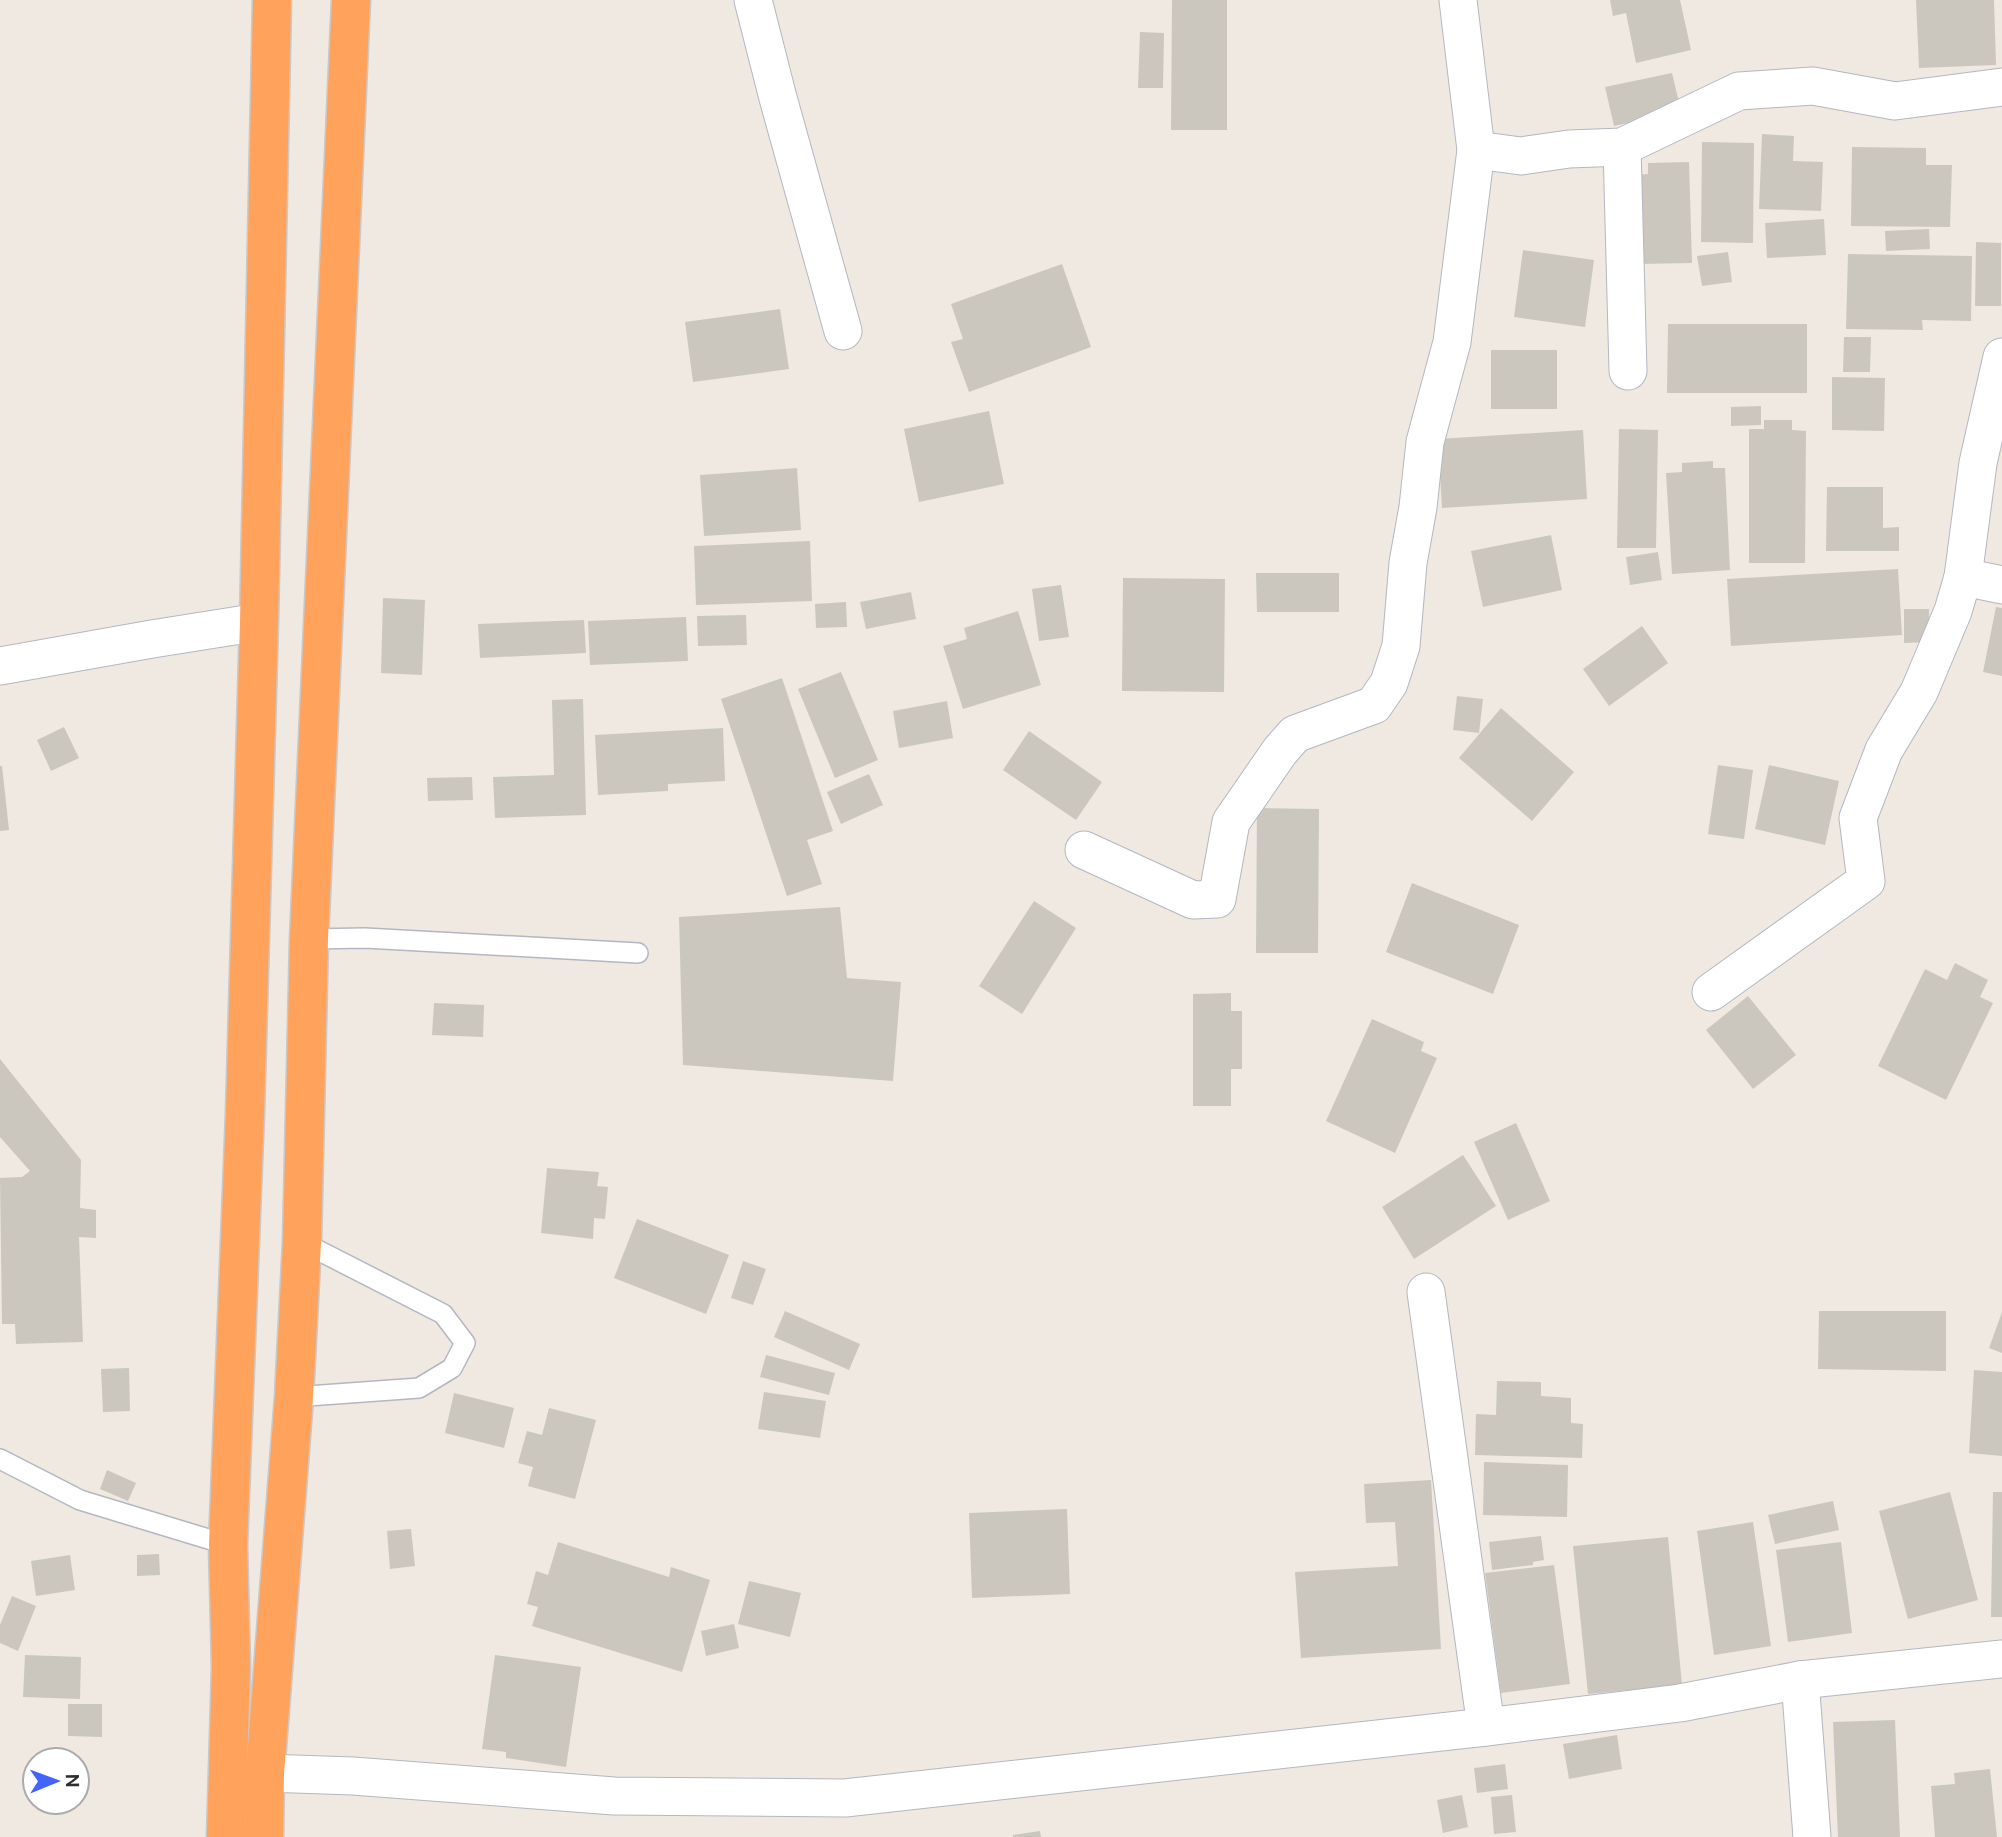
<svg xmlns="http://www.w3.org/2000/svg" width="2002" height="1837" viewBox="0 0 2002 1837" font-family="Ubuntu,sans-serif">
<style>
.building{fill:#cbc7bf}
.lines{fill:none;stroke-linecap:round;stroke-linejoin:round}
.lane-casing{stroke:#b4b7c1;stroke-width:22}
.street-casing{stroke:#b4b7c1;stroke-width:39}
.highway-casing{stroke:#c9c9c9;stroke-width:41}
.lane{stroke:#fff;stroke-width:19}
.street{stroke:#fff;stroke-width:37}
.highway{stroke:#ffa35c;stroke-width:38}
</style>
<rect width="100%" height="100%" fill="#efe9e1"/>
<g class="building">
<polygon points="1172,0 1227,0 1227,130 1171,130"/>
<polygon points="1610,0 1680,0 1691,50 1636,63 1626,13 1613,16"/>
<polygon points="1916,0 1994,0 1996,65 1919,68"/>
<polygon points="1140,32 1164,33 1163,88 1138,88"/>
<polygon points="1672,73 1681,111 1614,126 1605,87"/>
<polygon points="1762,134 1794,136 1793,161 1823,162 1821,211 1759,209"/>
<polygon points="1702,142 1754,143 1753,243 1701,242"/>
<polygon points="1852,147 1926,148 1926,165 1952,165 1950,227 1851,226"/>
<polygon points="1689,162 1692,263 1637,264 1634,175 1648,174 1648,163"/>
<polygon points="1824,219 1826,255 1767,258 1765,223"/>
<polygon points="1929,229 1930,249 1886,251 1885,231"/>
<polygon points="1976,242 2001,243 2001,306 1975,306"/>
<polygon points="1523,250 1594,260 1585,327 1514,317"/>
<polygon points="1728,252 1732,282 1702,286 1697,256"/>
<polygon points="1848,254 1972,256 1971,321 1922,320 1923,330 1846,329"/>
<polygon points="1062,264 1091,347 969,392 951,342 963,339 951,304"/>
<polygon points="780,309 789,369 693,382 685,322"/>
<polygon points="1668,324 1807,324 1807,393 1667,393"/>
<polygon points="1844,337 1871,337 1870,372 1843,372"/>
<rect x="1491" y="350" width="66" height="59"/>
<polygon points="1832,377 1885,378 1884,431 1832,430"/>
<polygon points="1761,406 1761,425 1731,426 1731,407"/>
<polygon points="989,411 1004,484 919,502 904,429"/>
<polygon points="1764,420 1792,420 1792,430 1806,431 1805,563 1749,563 1749,429 1764,429"/>
<polygon points="1619,429 1658,430 1656,548 1617,548"/>
<polygon points="1583,430 1587,499 1442,508 1438,439"/>
<polygon points="1713,461 1713,468 1725,468 1730,570 1672,574 1666,473 1682,472 1682,463"/>
<polygon points="797,468 801,530 704,536 700,475"/>
<polygon points="1827,487 1883,487 1883,528 1899,527 1899,551 1826,551"/>
<polygon points="1551,535 1562,590 1483,607 1471,551"/>
<polygon points="810,541 812,601 696,605 694,546"/>
<polygon points="1658,552 1662,580 1630,585 1626,557"/>
<polygon points="1898,569 1902,635 1731,646 1727,579"/>
<polygon points="1256,573 1339,573 1339,612 1257,612"/>
<polygon points="1123,578 1225,579 1224,692 1122,691"/>
<polygon points="1061,585 1069,637 1039,641 1032,589"/>
<polygon points="911,592 916,619 866,629 860,602"/>
<polygon points="383,598 425,600 422,675 381,673"/>
<polygon points="846,602 847,627 816,628 815,604"/>
<polygon points="1996,607 2002,608 2002,676 1983,672"/>
<polygon points="1904,609 1929,609 1929,642 1904,643"/>
<polygon points="1018,611 1041,685 963,709 943,646 967,639 964,628"/>
<polygon points="746,615 747,645 698,646 697,616"/>
<polygon points="686,617 688,661 590,665 588,621"/>
<polygon points="584,620 586,653 480,658 478,624"/>
<polygon points="1642,626 1668,663 1609,706 1583,669"/>
<polygon points="841,672 878,760 835,778 798,689"/>
<polygon points="782,678 833,831 807,840 822,884 787,896 721,699"/>
<polygon points="1457,696 1483,699 1479,733 1453,730"/>
<polygon points="583,699 586,815 495,818 493,777 554,775 552,700"/>
<polygon points="947,701 953,738 899,748 893,711"/>
<polygon points="1501,708 1574,772 1532,821 1459,758"/>
<polygon points="64,727 79,758 51,771 37,740"/>
<polygon points="723,728 725,781 668,784 668,791 598,795 595,735"/>
<polygon points="1029,731 1102,782 1076,820 1003,770"/>
<polygon points="1718,765 1753,770 1744,839 1708,834"/>
<polygon points="1769,765 1839,781 1825,845 1755,829"/>
<polygon points="0,766 2,766 9,830 0,831"/>
<polygon points="869,774 883,805 841,824 827,792"/>
<polygon points="472,777 473,800 428,801 427,778"/>
<polygon points="1257,808 1319,809 1318,953 1256,953"/>
<polygon points="1412,883 1519,925 1493,994 1386,952"/>
<polygon points="1034,901 1076,928 1022,1014 979,986"/>
<polygon points="840,907 847,978 901,982 893,1081 683,1065 679,917"/>
<polygon points="1955,963 1988,980 1980,997 1993,1003 1946,1100 1878,1066 1925,969 1947,980"/>
<polygon points="1231,993 1231,1011 1242,1011 1242,1069 1231,1069 1231,1106 1193,1106 1193,994"/>
<polygon points="1748,996 1796,1055 1753,1089 1706,1030"/>
<polygon points="434,1003 484,1005 483,1037 432,1035"/>
<polygon points="1372,1019 1424,1042 1421,1051 1437,1058 1395,1153 1326,1121"/>
<polygon points="0,1059 81,1160 80,1208 96,1210 96,1238 79,1237 83,1342 16,1344 15,1324 2,1324 0,1178 22,1177 30,1171 0,1137"/>
<polygon points="1516,1123 1550,1201 1508,1220 1474,1142"/>
<polygon points="1463,1155 1496,1206 1414,1259 1382,1207"/>
<polygon points="547,1168 599,1172 597,1186 608,1187 605,1219 594,1218 593,1239 541,1233"/>
<polygon points="637,1219 729,1255 706,1314 614,1278"/>
<polygon points="743,1261 766,1269 753,1305 731,1298"/>
<polygon points="785,1311 860,1344 849,1370 774,1337"/>
<polygon points="1819,1311 1946,1311 1946,1371 1818,1369"/>
<polygon points="2002,1312 2002,1353 1989,1348"/>
<polygon points="766,1355 835,1373 829,1395 760,1377"/>
<polygon points="129,1368 130,1411 103,1412 101,1369"/>
<polygon points="1974,1370 2002,1372 2002,1456 1969,1453"/>
<polygon points="1497,1381 1541,1382 1541,1396 1571,1398 1571,1423 1583,1424 1582,1458 1475,1455 1476,1414 1496,1415"/>
<polygon points="764,1392 826,1401 820,1438 758,1429"/>
<polygon points="454,1393 514,1408 504,1448 445,1433"/>
<polygon points="549,1408 596,1420 575,1499 528,1486 533,1467 518,1463 527,1431 542,1435"/>
<polygon points="1484,1462 1568,1465 1567,1517 1483,1515"/>
<polygon points="107,1470 136,1483 128,1501 100,1489"/>
<polygon points="1431,1480 1441,1649 1301,1658 1295,1572 1398,1566 1395,1522 1366,1523 1364,1484"/>
<polygon points="1950,1492 1978,1600 1908,1619 1879,1511"/>
<polygon points="1993,1492 2002,1492 2002,1617 1991,1617"/>
<polygon points="1833,1501 1839,1530 1775,1544 1768,1515"/>
<polygon points="1067,1509 1070,1594 972,1598 969,1513"/>
<polygon points="1753,1522 1771,1646 1714,1655 1697,1531"/>
<polygon points="411,1529 415,1566 390,1569 387,1531"/>
<polygon points="1541,1536 1544,1560 1533,1562 1533,1565 1492,1570 1489,1542"/>
<polygon points="1668,1537 1682,1685 1588,1694 1573,1546"/>
<polygon points="558,1542 669,1577 671,1567 710,1580 682,1672 532,1626 538,1607 527,1604 536,1571 548,1575"/>
<polygon points="1841,1542 1852,1633 1788,1642 1776,1550"/>
<polygon points="159,1554 160,1575 137,1576 137,1555"/>
<polygon points="70,1555 75,1590 36,1596 31,1561"/>
<polygon points="1554,1565 1570,1684 1501,1693 1485,1573"/>
<polygon points="749,1581 801,1593 790,1637 738,1624"/>
<polygon points="12,1596 36,1606 18,1651 0,1643 0,1625"/>
<polygon points="734,1624 739,1648 706,1656 701,1631"/>
<polygon points="25,1655 81,1657 80,1699 23,1697"/>
<polygon points="495,1655 581,1667 566,1767 506,1758 506,1752 482,1749"/>
<polygon points="68,1704 102,1704 102,1737 68,1736"/>
<polygon points="1895,1720 1900,1837 1838,1837 1833,1722"/>
<polygon points="1617,1735 1622,1769 1569,1779 1563,1744"/>
<polygon points="1505,1764 1508,1789 1477,1793 1474,1768"/>
<polygon points="1990,1769 1997,1837 1935,1837 1931,1786 1955,1784 1954,1773"/>
<polygon points="1462,1795 1468,1827 1443,1833 1437,1800"/>
<polygon points="1512,1795 1516,1832 1494,1834 1491,1797"/>
<polygon points="1040,1831 1041,1837 1013,1837 1013,1835"/>
</g>
<g class="lines">
<defs>
<g id="lane">
<polyline points="309,939 365,938 638,953"/>
<polyline points="294,1397 419,1388 452,1368 465,1343 443,1314 302,1242"/>
<polyline points="0,1459 80,1500 228,1545"/>
</g>
<g id="street">
<polyline points="753,0 778,98 843,331"/>
<polyline points="1622,147 1628,371"/>
<polyline points="1476,150 1521,156 1569,149 1622,147 1739,91 1813,86 1895,101 2002,87"/>
<polyline points="1963,577 2002,585"/>
<polyline points="0,666 152,639 259,622"/>
<polyline points="1084,850 1193,900 1217,899 1231,822 1280,751 1295,734 1374,705 1389,683 1401,646 1408,563 1418,507 1425,442 1452,342 1476,150 1458,0"/>
<polyline points="1711,992 1866,881 1858,818 1884,750 1919,692 1953,611 1963,577 1978,463 2002,357"/>
<polyline points="1426,1292 1486,1727"/>
<polyline points="1800,1680 1812,1837"/>
<polyline points="265,1773 353,1776 614,1796 845,1798 1486,1727 1680,1703 1800,1680 2002,1659"/>
</g>
<g id="highway">
<polyline points="226,1837 231,1667 228,1545 245,1113 259,622 272,0"/>
<polyline points="264,1837 265,1773 294,1397 302,1242 309,939 351,0"/>
</g>
</defs>
<use href="#lane" class="lane-casing"/>
<use href="#street" class="street-casing"/>
<use href="#highway" class="highway-casing"/>
<use href="#lane" class="lane"/>
<use href="#street" class="street"/>
<use href="#highway" class="highway"/>
</g>
<g transform="translate(56 1781) rotate(89)"><circle r="33" fill="#ffffff" stroke="#ababab" stroke-width="2"/>
<path d="M0-5L12 26L0 18L-12 26Z" fill="#4264fb"/>
<text y="-10" font-size="19" font-weight="bold" text-anchor="middle" fill="#2e2e2e">N</text>
</g>
</svg>
